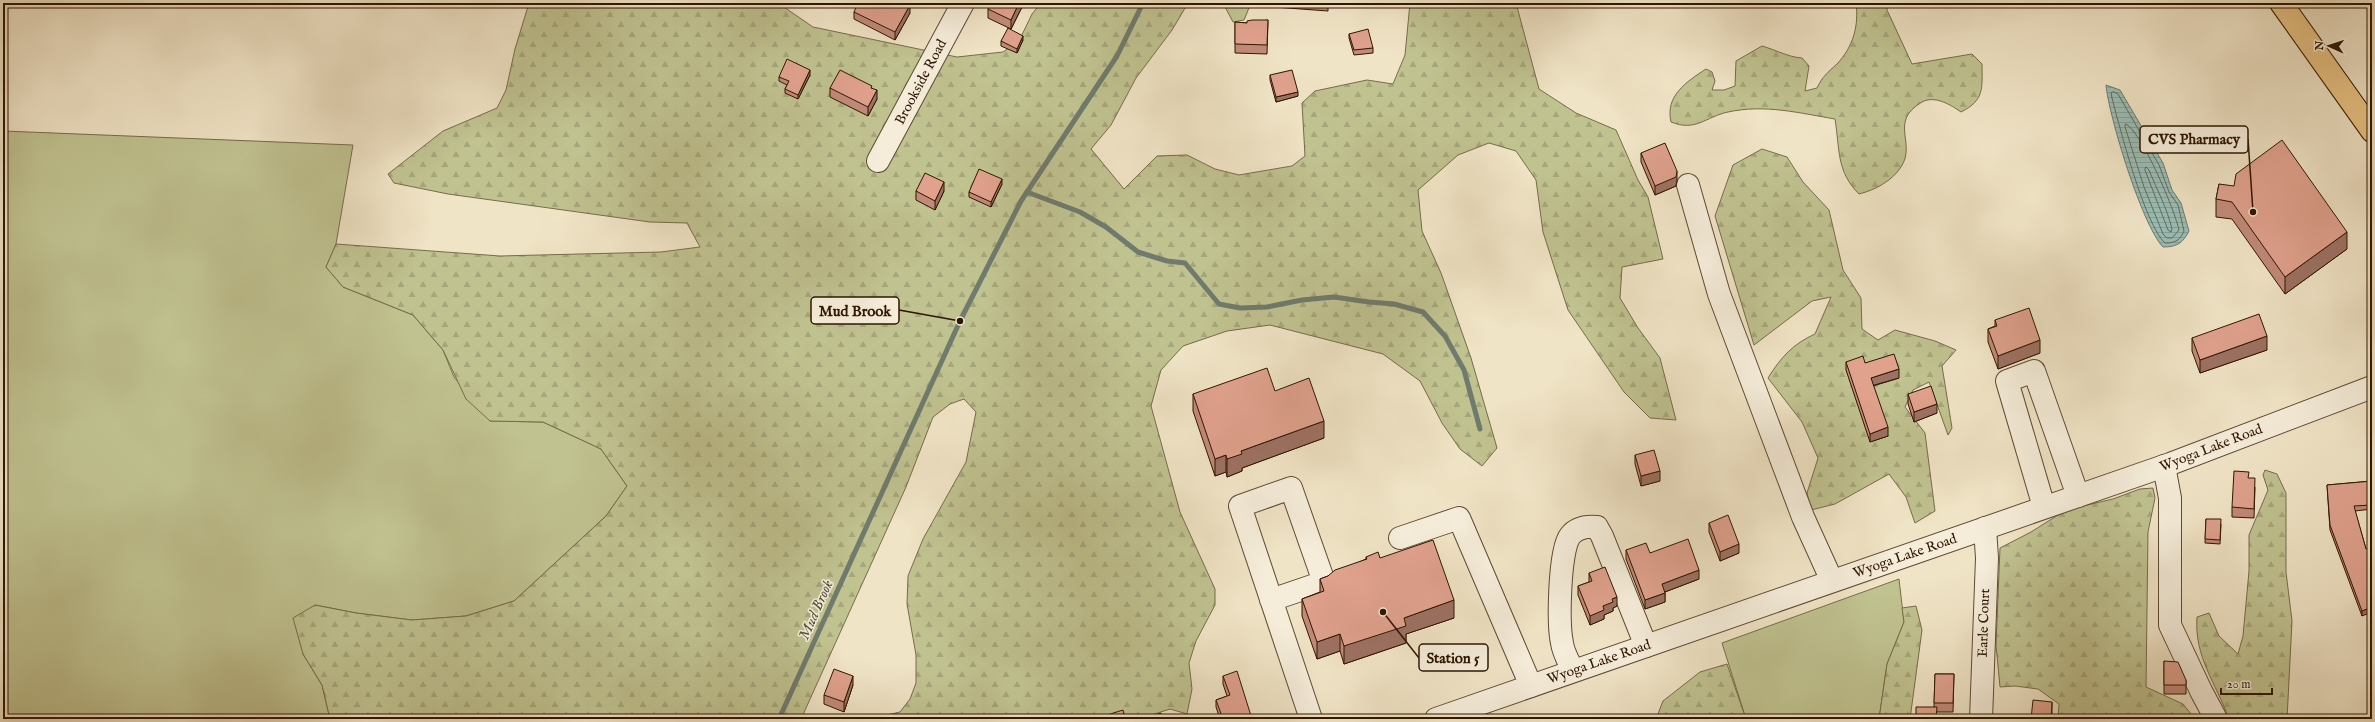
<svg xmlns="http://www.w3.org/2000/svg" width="2375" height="722" viewBox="0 0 2375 722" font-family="'IM FELL English',serif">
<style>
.green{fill:#c0c290;stroke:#776c48}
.forest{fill:url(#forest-firs);stroke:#776c48}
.water{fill:url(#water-rules);stroke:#6f7b6d}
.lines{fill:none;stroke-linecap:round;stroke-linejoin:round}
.shore{stroke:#646a5b;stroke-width:1}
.stream{stroke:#6f7b6d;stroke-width:5}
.minor-casing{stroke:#5e4a32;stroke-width:24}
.major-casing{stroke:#2e1600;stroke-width:24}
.minor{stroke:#f5edda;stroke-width:22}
.major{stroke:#e8c283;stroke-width:22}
.wall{fill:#c18a79;stroke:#2e1600}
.shaded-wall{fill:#9d7163;stroke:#2e1600}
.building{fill:#e0a18d;stroke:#2e1600}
.labels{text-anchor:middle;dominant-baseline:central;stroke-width:3;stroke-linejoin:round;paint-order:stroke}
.street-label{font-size:14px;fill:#2e1600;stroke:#f5edda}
.water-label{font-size:15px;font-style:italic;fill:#545140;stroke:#f5edda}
.leader{fill:none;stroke:#2e1600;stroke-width:1.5}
.callout-dot{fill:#2e1600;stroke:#f5edda;stroke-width:1.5}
.callout{fill:#f5edda;stroke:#2e1600;stroke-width:1.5}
.callout-label{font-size:15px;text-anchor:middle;font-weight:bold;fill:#2e1600}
</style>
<defs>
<pattern id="forest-firs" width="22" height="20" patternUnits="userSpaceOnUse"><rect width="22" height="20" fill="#c0c290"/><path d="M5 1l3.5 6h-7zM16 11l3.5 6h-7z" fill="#a5a67a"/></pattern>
<pattern id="water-rules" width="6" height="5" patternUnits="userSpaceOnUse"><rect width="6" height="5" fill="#9abeb6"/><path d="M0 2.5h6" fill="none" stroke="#85a39b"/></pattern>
</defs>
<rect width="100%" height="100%" fill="#f0e4c6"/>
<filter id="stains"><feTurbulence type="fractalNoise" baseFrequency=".005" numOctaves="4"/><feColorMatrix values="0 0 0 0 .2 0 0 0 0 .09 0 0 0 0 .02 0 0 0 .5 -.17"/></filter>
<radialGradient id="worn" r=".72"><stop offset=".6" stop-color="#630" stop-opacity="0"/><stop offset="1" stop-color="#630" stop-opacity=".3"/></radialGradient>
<g class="green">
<polygon points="3,131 353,145 336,244 326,267 343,287 413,315 443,350 454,377 490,421 543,422 601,449 627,486 606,516 514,601 466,616 412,620 356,613 315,605 303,654 322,685 330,719 3,719"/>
<polygon points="1899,579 1904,622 1887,664 1879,719 1746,719 1722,643"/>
</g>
<g class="forest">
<polygon points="529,3 778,3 813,27 957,57 1003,52 1019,41 1032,14 1041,3 1188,3 1172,30 1136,78 1111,125 1091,149 1124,189 1157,156 1187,155 1215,169 1239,175 1292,166 1305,156 1302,103 1315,91 1367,80 1393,84 1405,55 1410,3 1516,3 1539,89 1576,113 1616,130 1638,180 1648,197 1663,259 1622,267 1620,298 1638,328 1660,358 1676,420 1650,418 1624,392 1568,310 1543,232 1536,180 1516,151 1489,143 1458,155 1418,190 1422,231 1441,273 1471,358 1497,448 1482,466 1460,449 1442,423 1420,381 1383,354 1270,325 1227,331 1183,346 1161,370 1151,406 1180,512 1215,589 1215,605 1196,641 1189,663 1192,689 1187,714 1170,709 1142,718 1120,713 1106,719 869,719 900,712 910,699 916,683 916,655 907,604 908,576 923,539 966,462 976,412 964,399 950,404 933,417 906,487 801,719 330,719 322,685 303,654 293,618 315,605 356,613 412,620 466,616 514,601 606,516 627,486 601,449 543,422 490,421 466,399 443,350 413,315 343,287 326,267 336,244 500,256 661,252 700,247 687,223 650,222 448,194 394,183 388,174 443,131 497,108 506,90 515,49"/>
<polygon points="1223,3 1251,3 1244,20 1233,22"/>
<path d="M1856 3H1887V10L1912 64 1972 54 1982 64C1982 88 1985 100 1961 112 1951 105 1935 95 1922 102 1888 122 1917 143 1901 167 1892 181 1875 190 1859 194 1836 171 1840 149 1835 119 1799 113 1765 104 1728 112 1705 117 1696 132 1671 122 1665 96 1686 82 1706 69L1712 72 1715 81 1712 90H1724L1735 86 1736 61 1762 46C1776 50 1788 57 1802 58L1809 66 1805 91 1817 88C1822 77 1828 72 1837 64 1853 47 1859 26 1856 3Z"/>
<path d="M1762 149 1787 157 1803 182 1829 210 1843 270 1861 298 1862 329 1878 340 1895 330 1935 341 1956 350 1942 366 1952 428 1948 435 1929 382 1913 390 1905 407 1925 433 1935 511 1915 523 1906 497 1889 474 1835 504 1811 510 1807 493 1818 458 1802 422 1768 378C1781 357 1793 344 1815 334L1831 297 1812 301 1754 345 1715 216 1733 165Z"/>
<path d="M2265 470 2277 474 2286 493V572L2292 621 2287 719H2229C2216 683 2194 657 2197 617L2209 613 2219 636 2238 654 2243 636 2249 571V535L2268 490 2263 475Z"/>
<polygon points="2153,488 2155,498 2148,532 2146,687 2183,704 2195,719 2058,719 2059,704 2038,689 2015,686 2000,687 1996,645 2000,548 2031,532 2066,510 2113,499 2140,489"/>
<polygon points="1916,606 1922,630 1910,719 1879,719 1887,664 1904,622 1902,608"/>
<polygon points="1727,664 1746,719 1656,719 1663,701 1700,672"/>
</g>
<path class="water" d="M2106 85 2120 90 2163 163 2172 190 2181 203 2189 231C2183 243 2177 247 2163 247 2142 225 2109 117 2106 85Z"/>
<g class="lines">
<g class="shore">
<path d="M2114 92 2118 94 2159 165 2169 192 2178 205 2184 231C2180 240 2176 243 2165 243 2145 225 2120 129 2112 98L2111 93Z"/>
<path d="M2126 124C2142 132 2175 211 2179 230L2172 238H2167L2163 234 2144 187 2125 127Z"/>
<path d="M2146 167 2149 170C2157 190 2167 208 2172 229L2171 232 2168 230 2145 170Z"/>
</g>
<g class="stream">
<polyline points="1027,192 1080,212 1106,227 1138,252 1167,261 1185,263 1219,304 1240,308 1267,307 1302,300 1334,297 1369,302 1394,304 1423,312 1445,336 1464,370 1480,429"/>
<polyline points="779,719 960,321 1021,201 1117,56 1143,3"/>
</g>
<defs>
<g id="minor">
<polyline points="878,161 963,3"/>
<polyline points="1688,185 1719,294 1803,517 1832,581"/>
<polyline points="2164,466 2170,498 2170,625 2201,691 2216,719"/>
<polyline points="2044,507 2007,381 2034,371 2078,496"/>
<polyline points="1400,538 1459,518 1531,686"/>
<polyline points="1271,600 1324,582 1291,488 1240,506 1311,719"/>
<path d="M1573 671C1569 662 1563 652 1562 643 1558 624 1559 551 1570 536 1577 527 1587 526 1597 527L1602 536 1646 646"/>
<polyline points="1436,719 2170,464 2372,387"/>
<polyline points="1981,719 1987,558 1985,528"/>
</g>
<polyline id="major" points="2281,3 2372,131"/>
</defs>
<use href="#minor" class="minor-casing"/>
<use href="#major" class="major-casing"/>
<use href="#minor" class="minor"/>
<use href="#major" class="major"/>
</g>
<g class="wall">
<polygon points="1022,3 1022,7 1011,29 988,18 988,9"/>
<polygon points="1274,3 1328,3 1328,11 1274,7"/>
<polygon points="854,12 910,13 895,40 854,19"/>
<polygon points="1268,20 1267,54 1235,53 1235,22 1247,23"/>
<polygon points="1349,34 1373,48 1373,53 1354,55 1349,38"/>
<polygon points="1023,40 1017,53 1001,46 1001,41"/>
<polygon points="810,75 798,99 785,93 785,89 787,85 779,81 779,77"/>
<polygon points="1270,75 1298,96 1276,102 1270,80"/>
<polygon points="830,88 872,88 877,99 868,116 830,97"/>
<polygon points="1641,153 1677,180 1676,186 1655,195 1641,162"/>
<polygon points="1002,184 991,207 969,197 969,192"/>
<polygon points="2219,184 2347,249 2285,294 2232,219 2216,217 2216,199"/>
<polygon points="916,191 944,191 935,210 916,200"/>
<polygon points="1995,320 2040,353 1998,369 1988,342 1988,329 1995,326"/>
<polygon points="2192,338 2267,350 2200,373 2192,351"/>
<polygon points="1846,362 1865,363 1899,378 1873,386 1888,436 1870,442 1846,370"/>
<polygon points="1275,391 1324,438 1242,468 1242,471 1227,477 1226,472 1215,476 1193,411 1193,394"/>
<polygon points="1908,394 1937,413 1914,422 1908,404"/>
<polygon points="1635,455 1660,481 1641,486 1635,464"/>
<polygon points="2372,481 2372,509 2355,511 2366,549 2362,616 2330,530 2327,485"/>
<polygon points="2255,487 2254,518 2232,517 2232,507"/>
<polygon points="2206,519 2221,524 2220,544 2205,543"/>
<polygon points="1709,523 1739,553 1720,561 1709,532"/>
<polygon points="1626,550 1650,553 1699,579 1665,592 1665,602 1645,609 1626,559"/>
<polygon points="1366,557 1380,558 1454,618 1406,634 1406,643 1344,664 1340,651 1317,659 1302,616 1302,599 1320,592 1320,579 1328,576 1366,559"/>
<polygon points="1589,573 1617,606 1613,608 1613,611 1604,615 1604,619 1590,625 1578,595 1578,586 1589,582"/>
<polygon points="2164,661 2186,680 2186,694 2164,694"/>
<polygon points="1935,674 1954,674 1953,712 1937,712 1934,707"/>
<polygon points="1223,676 1252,719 1220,719 1216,707 1216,700 1227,696 1223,684"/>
<polygon points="853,685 844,712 824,704 824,695"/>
</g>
<g class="shaded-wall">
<polygon points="1019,3 1022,3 1022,7 1011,29 1011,20"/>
<polygon points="1354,3 1361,3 1354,5"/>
<polygon points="910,5 910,13 895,40 895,32"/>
<polygon points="1023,36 1023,40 1017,53 1017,49"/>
<polygon points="810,70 810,75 798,99 798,95"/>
<polygon points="877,90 877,99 868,116 868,107"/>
<polygon points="1298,92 1298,96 1276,102 1276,97"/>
<polygon points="1677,171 1677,180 1676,186 1655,195 1655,186"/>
<polygon points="1002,179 1002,184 991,207 991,202"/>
<polygon points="944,182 944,191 935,210 935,201"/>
<polygon points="2347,232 2347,249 2285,294 2285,277"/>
<polygon points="2267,336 2267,350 2200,373 2200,360"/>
<polygon points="2040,340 2040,353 1998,369 1998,356"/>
<polygon points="1899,369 1899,378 1871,386 1871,378"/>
<polygon points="1937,404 1937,413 1914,422 1914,412"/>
<polygon points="1324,421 1324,438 1242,468 1242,471 1227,477 1227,459 1241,451"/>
<polygon points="1888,427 1888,436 1870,442 1870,434"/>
<polygon points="1226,455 1226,472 1215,476 1215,459"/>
<polygon points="1660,471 1660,481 1641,486 1641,476"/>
<polygon points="1739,544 1739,553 1720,561 1720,552"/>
<polygon points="1699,570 1699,579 1662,593 1662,584"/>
<polygon points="1665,593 1665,602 1645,609 1645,600"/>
<polygon points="1617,597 1617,606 1613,608 1613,611 1604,615 1604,619 1590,625 1590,616 1612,599"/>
<polygon points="1454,600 1454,618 1406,634 1406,643 1344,664 1344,646 1404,618"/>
<polygon points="2372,607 2372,612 2362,616 2362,611"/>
<polygon points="1340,634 1340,651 1317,659 1317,642"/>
<polygon points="853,676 853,685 844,712 844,702"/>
<polygon points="2052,702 2052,719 2051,719"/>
</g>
<g class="building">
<polygon points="858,3 906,3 910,5 895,32 854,12"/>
<polygon points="990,3 1019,3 1011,20 988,9"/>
<polygon points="1252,20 1268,20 1267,45 1235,44 1235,22 1247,23 1247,21"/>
<polygon points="1008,28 1023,36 1017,49 1001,41"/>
<polygon points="1368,29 1373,48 1354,50 1349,34"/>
<polygon points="787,59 810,70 798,95 785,89 789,81 779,77"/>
<polygon points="840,70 872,86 871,88 877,90 868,107 830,88"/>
<polygon points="1292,70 1298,92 1276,97 1270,75"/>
<polygon points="2282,140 2347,232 2285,277 2232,202 2216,199 2219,184 2234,186 2236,174"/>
<polygon points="1665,143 1677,171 1676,177 1655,186 1641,153"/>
<polygon points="979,169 1002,179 991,202 969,192"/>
<polygon points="925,173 944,182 935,201 916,191"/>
<polygon points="2029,308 2040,340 1998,356 1988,329 1997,326 1995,320"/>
<polygon points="2259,314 2267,336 2200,360 2192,338"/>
<polygon points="1894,354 1899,369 1871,378 1888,427 1870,434 1846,362 1863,356 1865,363"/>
<polygon points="1267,368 1275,391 1309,378 1324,421 1241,451 1242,454 1227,459 1226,455 1215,459 1193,394"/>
<polygon points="1931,386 1937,404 1914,412 1908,394"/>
<polygon points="1654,450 1660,471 1641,476 1635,455"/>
<polygon points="2234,471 2249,472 2248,478 2255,478 2254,509 2232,507"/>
<polygon points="2372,481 2372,505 2354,506 2366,549 2372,547 2372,607 2362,611 2330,525 2327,485"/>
<polygon points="1728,515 1739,544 1720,552 1709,523"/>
<polygon points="2206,519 2221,519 2220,540 2205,539"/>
<polygon points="1688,539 1699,570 1662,584 1665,593 1645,600 1626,550 1646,543 1650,553"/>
<polygon points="1433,540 1454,600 1404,618 1406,626 1344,646 1340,634 1317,642 1302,599 1324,591 1320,579 1328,576 1335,570 1367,559 1366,557 1378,552 1380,558"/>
<polygon points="1605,567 1617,597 1612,599 1613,602 1603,606 1604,610 1590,616 1578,586 1592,581 1589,573"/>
<polygon points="2164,661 2178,662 2186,680 2186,685 2164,685"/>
<polygon points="834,669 853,676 844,702 824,695"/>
<polygon points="1237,671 1252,719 1223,719 1216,700 1230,695 1223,676"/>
<polygon points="1935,674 1954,674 1953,703 1934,703"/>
<polygon points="2033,700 2052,702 2051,719 2031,719"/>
<polygon points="1916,707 1937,707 1936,719 1916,719"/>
<polygon points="1123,710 1125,719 1105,719 1104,716"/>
<polygon points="1161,713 1163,719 1143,719"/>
</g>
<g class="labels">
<g class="street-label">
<text transform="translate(921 82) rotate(-62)">Brookside Road</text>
<text transform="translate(2211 448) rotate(-21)">Wyoga Lake Road</text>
<text transform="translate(1905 556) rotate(-19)">Wyoga Lake Road</text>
<text transform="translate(1984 623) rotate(-88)">Earle Court</text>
<text transform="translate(1599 662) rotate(-19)">Wyoga Lake Road</text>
</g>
<g class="water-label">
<text transform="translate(816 610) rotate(-66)">Mud Brook</text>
</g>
</g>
<path class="leader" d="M2253 212L2248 139M960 321L899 310M1383 612L1419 658"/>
<g class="callout-dot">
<circle cx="2253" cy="212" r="4"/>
<circle cx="960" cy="321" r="4"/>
<circle cx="1383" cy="612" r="4"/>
</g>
<g class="callout">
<rect x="2140" y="126" width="108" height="27" rx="4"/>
<rect x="811" y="297" width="88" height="27" rx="4"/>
<rect x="1419" y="644" width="69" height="27" rx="4"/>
</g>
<g class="callout-label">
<text x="2194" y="144">CVS Pharmacy</text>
<text x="855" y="316">Mud Brook</text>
<text x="1453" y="663">Station 5</text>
</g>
<rect width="2375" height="722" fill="none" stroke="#f0e4c6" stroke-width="16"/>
<rect x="4" y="4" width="2367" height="714" fill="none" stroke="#2e1600" stroke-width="2"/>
<rect x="8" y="8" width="2359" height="706" fill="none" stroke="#2e1600"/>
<g transform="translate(2329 46) rotate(273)" stroke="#f5edda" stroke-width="3" paint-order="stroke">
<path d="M0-3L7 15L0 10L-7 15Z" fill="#2e1600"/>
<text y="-6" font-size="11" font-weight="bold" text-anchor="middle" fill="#2e1600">N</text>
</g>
<path d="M2221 688v6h51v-6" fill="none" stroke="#2e1600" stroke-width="2"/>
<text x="2227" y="688" font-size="12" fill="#2e1600" stroke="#f5edda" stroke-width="3" paint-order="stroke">20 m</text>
<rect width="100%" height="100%" filter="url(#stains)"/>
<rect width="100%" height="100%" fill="url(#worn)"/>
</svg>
